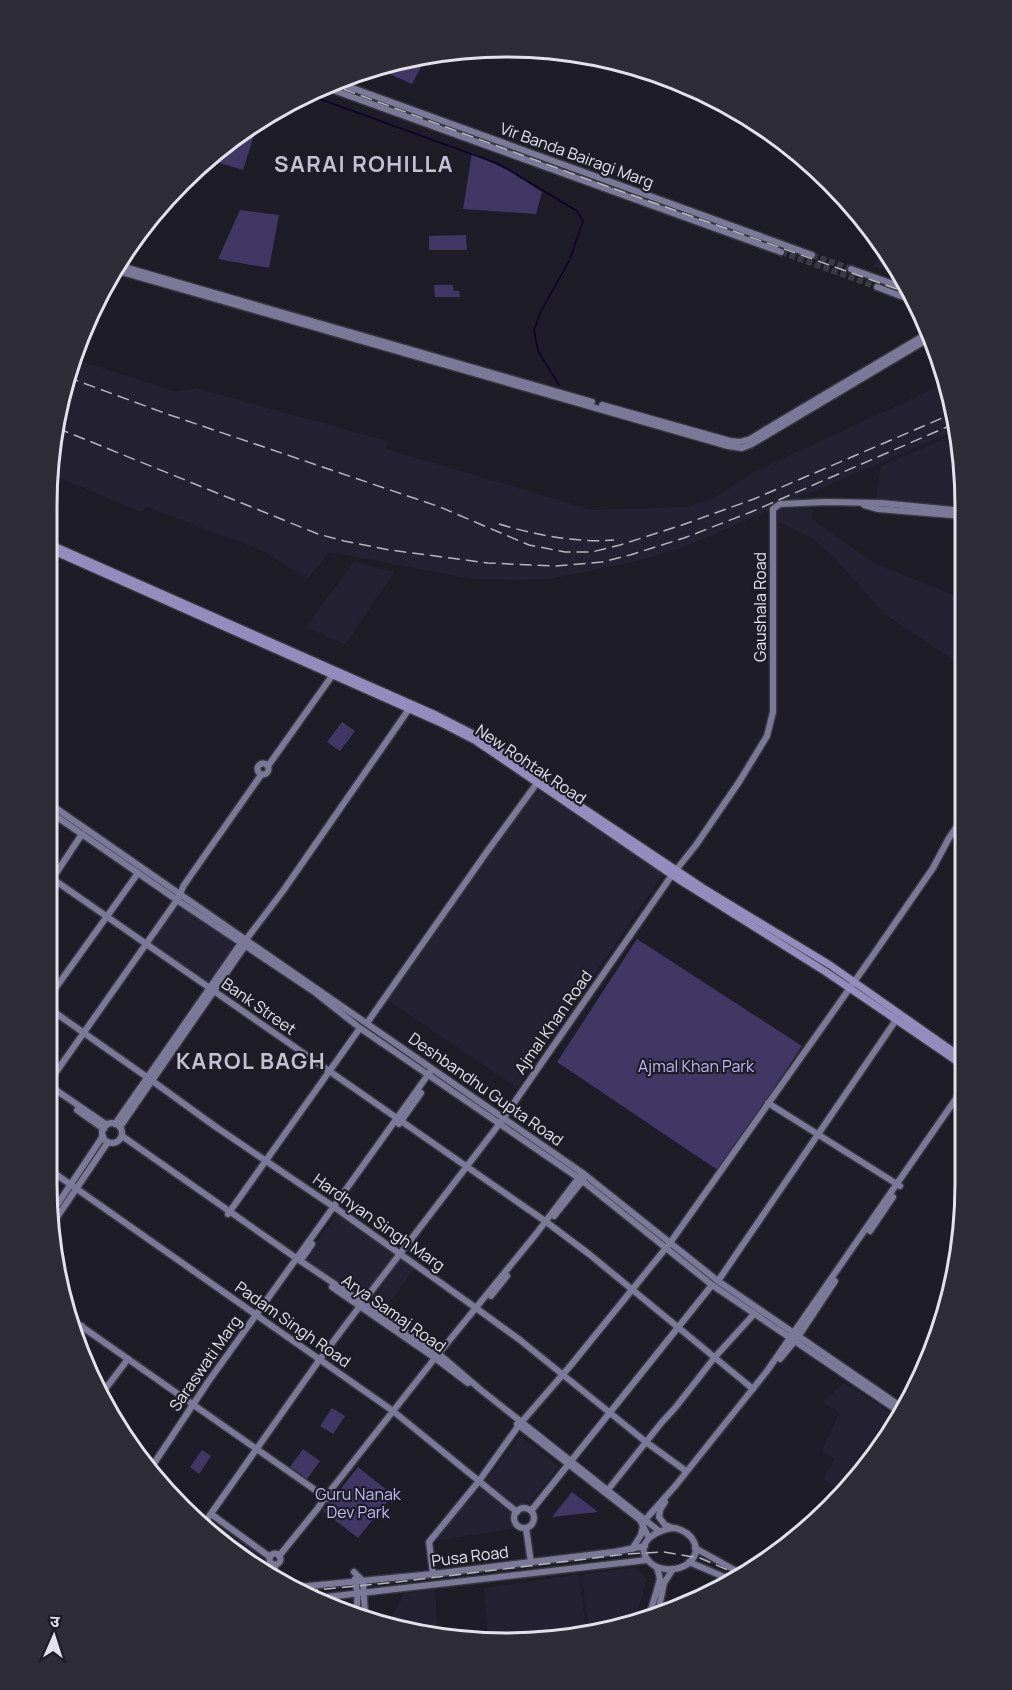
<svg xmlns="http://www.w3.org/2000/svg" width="1012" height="1690" viewBox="0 0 1012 1690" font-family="Manrope,'Noto Sans Devanagari',sans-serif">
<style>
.built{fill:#242132}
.green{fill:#403764}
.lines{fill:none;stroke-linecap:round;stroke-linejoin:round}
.stream{stroke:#0e002a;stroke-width:1.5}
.secondary-tunnel{stroke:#3b3a44;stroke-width:6;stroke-dasharray:6 3;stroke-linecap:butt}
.secondary-casing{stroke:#38363f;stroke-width:9}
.primary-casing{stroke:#38363f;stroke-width:10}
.secondary{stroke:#7c7897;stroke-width:6}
.primary{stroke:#948cbd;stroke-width:7}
.rail{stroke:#b6b5be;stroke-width:1.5;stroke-dasharray:12 6;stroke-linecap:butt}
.labels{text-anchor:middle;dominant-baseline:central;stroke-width:4.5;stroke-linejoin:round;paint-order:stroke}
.street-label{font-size:16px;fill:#e3e2ea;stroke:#1d1c27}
.park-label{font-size:16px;fill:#c1b9f2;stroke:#1d1c27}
.district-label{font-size:22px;font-weight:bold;letter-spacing:1.5px;fill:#c4c2d2;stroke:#1d1c27}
.rim{fill:none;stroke:#e3e2ea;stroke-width:3}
</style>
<rect width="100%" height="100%" fill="#1d1c27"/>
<g class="built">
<polygon points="884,248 902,273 901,275 872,266"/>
<polygon points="71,358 177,392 196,388 387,441 386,449 593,510 688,507 715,497 756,471 948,382 957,430 684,547 642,560 550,579 517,580 473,579 329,552 308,579 263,551 147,507 140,512 48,473"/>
<polygon points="957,433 964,476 964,506 876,498 881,466"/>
<polygon points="779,508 813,509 812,519 874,563 964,599 964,667 884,614 831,554 810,537 778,522 776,509"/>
<polygon points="354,561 394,572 345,645 306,627"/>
<polygon points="535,788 663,874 517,1088 387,1000"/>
<polygon points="176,898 244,944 213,988 146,941"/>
<polygon points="339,1210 405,1253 403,1255 417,1265 381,1313 304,1261"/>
<polygon points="844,1383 890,1412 847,1483 841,1489 823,1480 835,1459 822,1451 839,1413 823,1401"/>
<polygon points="520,1435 559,1467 530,1502 517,1505 485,1481"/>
<polygon points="480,1488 513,1512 513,1529 433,1541"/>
<polygon points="214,1521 264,1556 244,1558 227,1549 208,1530"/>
<polygon points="634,1568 647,1578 635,1622 589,1630 582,1577 585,1574"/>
<polygon points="579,1574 586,1630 532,1639 488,1641 484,1588"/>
<polygon points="435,1589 438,1632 389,1624 404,1593"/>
</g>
<g class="green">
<polygon points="404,59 421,67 412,84 376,68"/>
<polygon points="250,124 257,126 243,170 216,162 220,149"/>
<polygon points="472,153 509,171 542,192 536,214 463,209"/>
<polygon points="240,210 279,215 269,268 218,259"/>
<polygon points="466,235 467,250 429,250 429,236"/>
<polygon points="434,285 453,285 454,291 459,291 460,297 435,297"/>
<polygon points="342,722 355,731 340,751 327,742"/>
<polygon points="637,939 802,1046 719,1171 557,1062"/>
<polygon points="332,1408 345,1416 333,1434 320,1426"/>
<polygon points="303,1449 320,1461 307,1479 290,1467"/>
<polygon points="202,1450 211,1456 199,1474 190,1467"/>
<polygon points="358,1467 393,1495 358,1538 323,1511"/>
<polygon points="572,1492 598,1512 552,1517"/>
</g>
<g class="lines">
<polyline class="stream" points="306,94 499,164 577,211 583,221 569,261 541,311 534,330 538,351 559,385"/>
<g class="secondary-tunnel">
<polyline points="781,252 877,287"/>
<polyline points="812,255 851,269"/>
</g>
<defs>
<g id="secondary">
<polyline points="333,81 812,255"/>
<polyline points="322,86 781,252"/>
<polyline points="117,265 592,402"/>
<polyline points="851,269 910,290"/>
<polyline points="115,270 728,446 742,448 752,444 930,338"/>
<polyline points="877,287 914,301"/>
<polyline points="602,405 730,441 740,442 750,439 928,333"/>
<polyline points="864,505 878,509 964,516"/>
<circle cx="263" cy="769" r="5.5"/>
<polyline points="268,766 334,673"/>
<polyline points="47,802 584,1174 718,1281 903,1408"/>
<polyline points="47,810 177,900 313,991 360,1028 580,1179 712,1285 901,1413"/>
<polyline points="47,875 545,1221 589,1254 753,1389"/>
<polyline points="47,887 82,834"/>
<polyline points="248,937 283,891 409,709"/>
<polyline points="47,1000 138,873"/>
<polyline points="47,1007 151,1080 216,1127 337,1209 476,1308 520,1340 646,1442 686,1471"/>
<polyline points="367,1023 486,853 537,783"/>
<polyline points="47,1084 107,1125"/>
<polyline points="47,1085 177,900 184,885 261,775"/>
<polyline points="768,1103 900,1186"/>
<polyline points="77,1110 104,1129"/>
<circle cx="112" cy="1133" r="10"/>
<polyline points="115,1124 243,940"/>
<polyline points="399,1124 421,1093"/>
<polyline points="120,1127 247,943"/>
<polyline points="122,1136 296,1258 439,1354 481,1390 659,1531"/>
<polyline points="47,1168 393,1411 517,1512"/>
<polyline points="51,1214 103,1136"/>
<polyline points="228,1214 360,1028"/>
<polyline points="554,1216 583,1180"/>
<polyline points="53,1223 108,1142"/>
<polyline points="870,1231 893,1197"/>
<polyline points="303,1257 312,1244"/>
<polyline points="718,1281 896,1020"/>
<polyline points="332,1287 435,1358 468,1383"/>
<polyline points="491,1296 507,1276"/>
<polyline points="363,1302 500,1123 672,875 696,845 739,782 767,736 773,712 773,509 780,504 826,502 881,503 964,511"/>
<polyline points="68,1317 328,1499"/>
<polyline points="75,1339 82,1326"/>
<polyline points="780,1359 798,1337 835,1281"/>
<polyline points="103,1392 128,1359"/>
<polyline points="517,1424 640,1520 649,1538"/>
<polyline points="149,1471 208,1382 430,1072"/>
<polyline points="607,1491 662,1422 675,1408 715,1357 754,1314"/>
<polyline points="665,1502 660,1510 659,1517 665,1525 673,1528"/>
<circle cx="524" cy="1518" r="10"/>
<polyline points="531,1511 712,1285"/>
<polyline points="211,1514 270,1557"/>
<polyline points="645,1520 676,1485 767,1371 964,1087"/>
<polyline points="203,1525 320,1359 360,1306"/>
<polyline points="526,1528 531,1563"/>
<path d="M675 1528C692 1532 704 1549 689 1563 677 1572 656 1572 647 1559 634 1541 661 1528 675 1528Z"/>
<polyline points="695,1548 740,1573"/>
<polyline points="632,1549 641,1535 643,1526"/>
<circle cx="275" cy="1559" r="5.5"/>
<polyline points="279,1556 318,1508 326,1496 435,1358 536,1234 580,1176"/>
<polyline points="689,1562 729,1579"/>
<polyline points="275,1565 275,1575"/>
<polyline points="354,1572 363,1581 365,1614 361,1620"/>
<polyline points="433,1574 429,1542 479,1481 519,1425 571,1365 670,1243 871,958 933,868 949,838 964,816"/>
<polyline points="298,1587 433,1574 614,1552 645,1546"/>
<polyline points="318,1598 647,1560"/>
<path d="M353 1616C360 1605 357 1591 355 1579"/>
<polyline points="657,1617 664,1583 673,1569"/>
<polyline points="648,1620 660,1579 657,1567"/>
</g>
<g id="primary">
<polyline points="47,543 436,715 485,740 550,786 703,888 830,965 964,1059"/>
<polyline points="47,548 441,723 476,741 681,881 826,972 964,1066"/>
</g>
</defs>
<use href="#secondary" class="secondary-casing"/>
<use href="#primary" class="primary-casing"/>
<use href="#secondary" class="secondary"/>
<use href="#primary" class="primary"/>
<g class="rail">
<polyline points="327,83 584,178 911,294"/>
<polyline points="67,377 167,414 440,507 529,545 565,552 592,552 620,545 682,525 754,499 954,413"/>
<polyline points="57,428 318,534 344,541 390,550 488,563 556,566 602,562 630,555 684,538 751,512 956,423"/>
<path d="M499 524C536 535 575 543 614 540"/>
<polyline points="306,1591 397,1582 627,1554 664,1552 700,1558 737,1574"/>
</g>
</g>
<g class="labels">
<g class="street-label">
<text transform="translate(577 155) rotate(20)">Vir Banda Bairagi Marg</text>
<text transform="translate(760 607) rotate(-90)">Gaushala Road</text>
<text transform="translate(531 764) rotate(34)">New Rohtak Road</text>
<text transform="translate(259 1006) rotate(35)">Bank Street</text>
<text transform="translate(553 1022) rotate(-55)">Ajmal Khan Road</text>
<text transform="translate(486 1089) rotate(35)">Deshbandhu Gupta Road</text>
<text transform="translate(379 1222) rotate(35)">Hardhyan Singh Marg</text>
<text transform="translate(394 1313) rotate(35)">Arya Samaj Road</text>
<text transform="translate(293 1324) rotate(35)">Padam Singh Road</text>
<text transform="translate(205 1363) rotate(-55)">Saraswati Marg</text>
<text transform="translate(470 1556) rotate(-7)">Pusa Road</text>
</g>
<g class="park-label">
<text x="696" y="1066">Ajmal Khan Park</text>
<text x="358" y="1494">Guru Nanak<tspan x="358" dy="18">Dev Park</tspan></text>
</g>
<g class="district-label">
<text x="364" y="164">SARAI ROHILLA</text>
<text x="251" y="1061">KAROL BAGH</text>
</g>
</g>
<path d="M0 0H1012V1690H0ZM506 57H506A449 449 0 0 1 955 506V1184A449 449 0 0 1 506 1633H506A449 449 0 0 1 57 1184V506A449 449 0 0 1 506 57Z" fill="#2d2c37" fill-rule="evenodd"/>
<path class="rim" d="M506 57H506A449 449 0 0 1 955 506V1184A449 449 0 0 1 506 1633H506A449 449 0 0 1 57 1184V506A449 449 0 0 1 506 57Z"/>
<g transform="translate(54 1636) rotate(3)" stroke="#1d1c27" stroke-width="4.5" paint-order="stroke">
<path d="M0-4.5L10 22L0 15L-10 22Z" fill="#e3e2ea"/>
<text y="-9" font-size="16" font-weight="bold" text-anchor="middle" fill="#e3e2ea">उ</text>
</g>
</svg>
